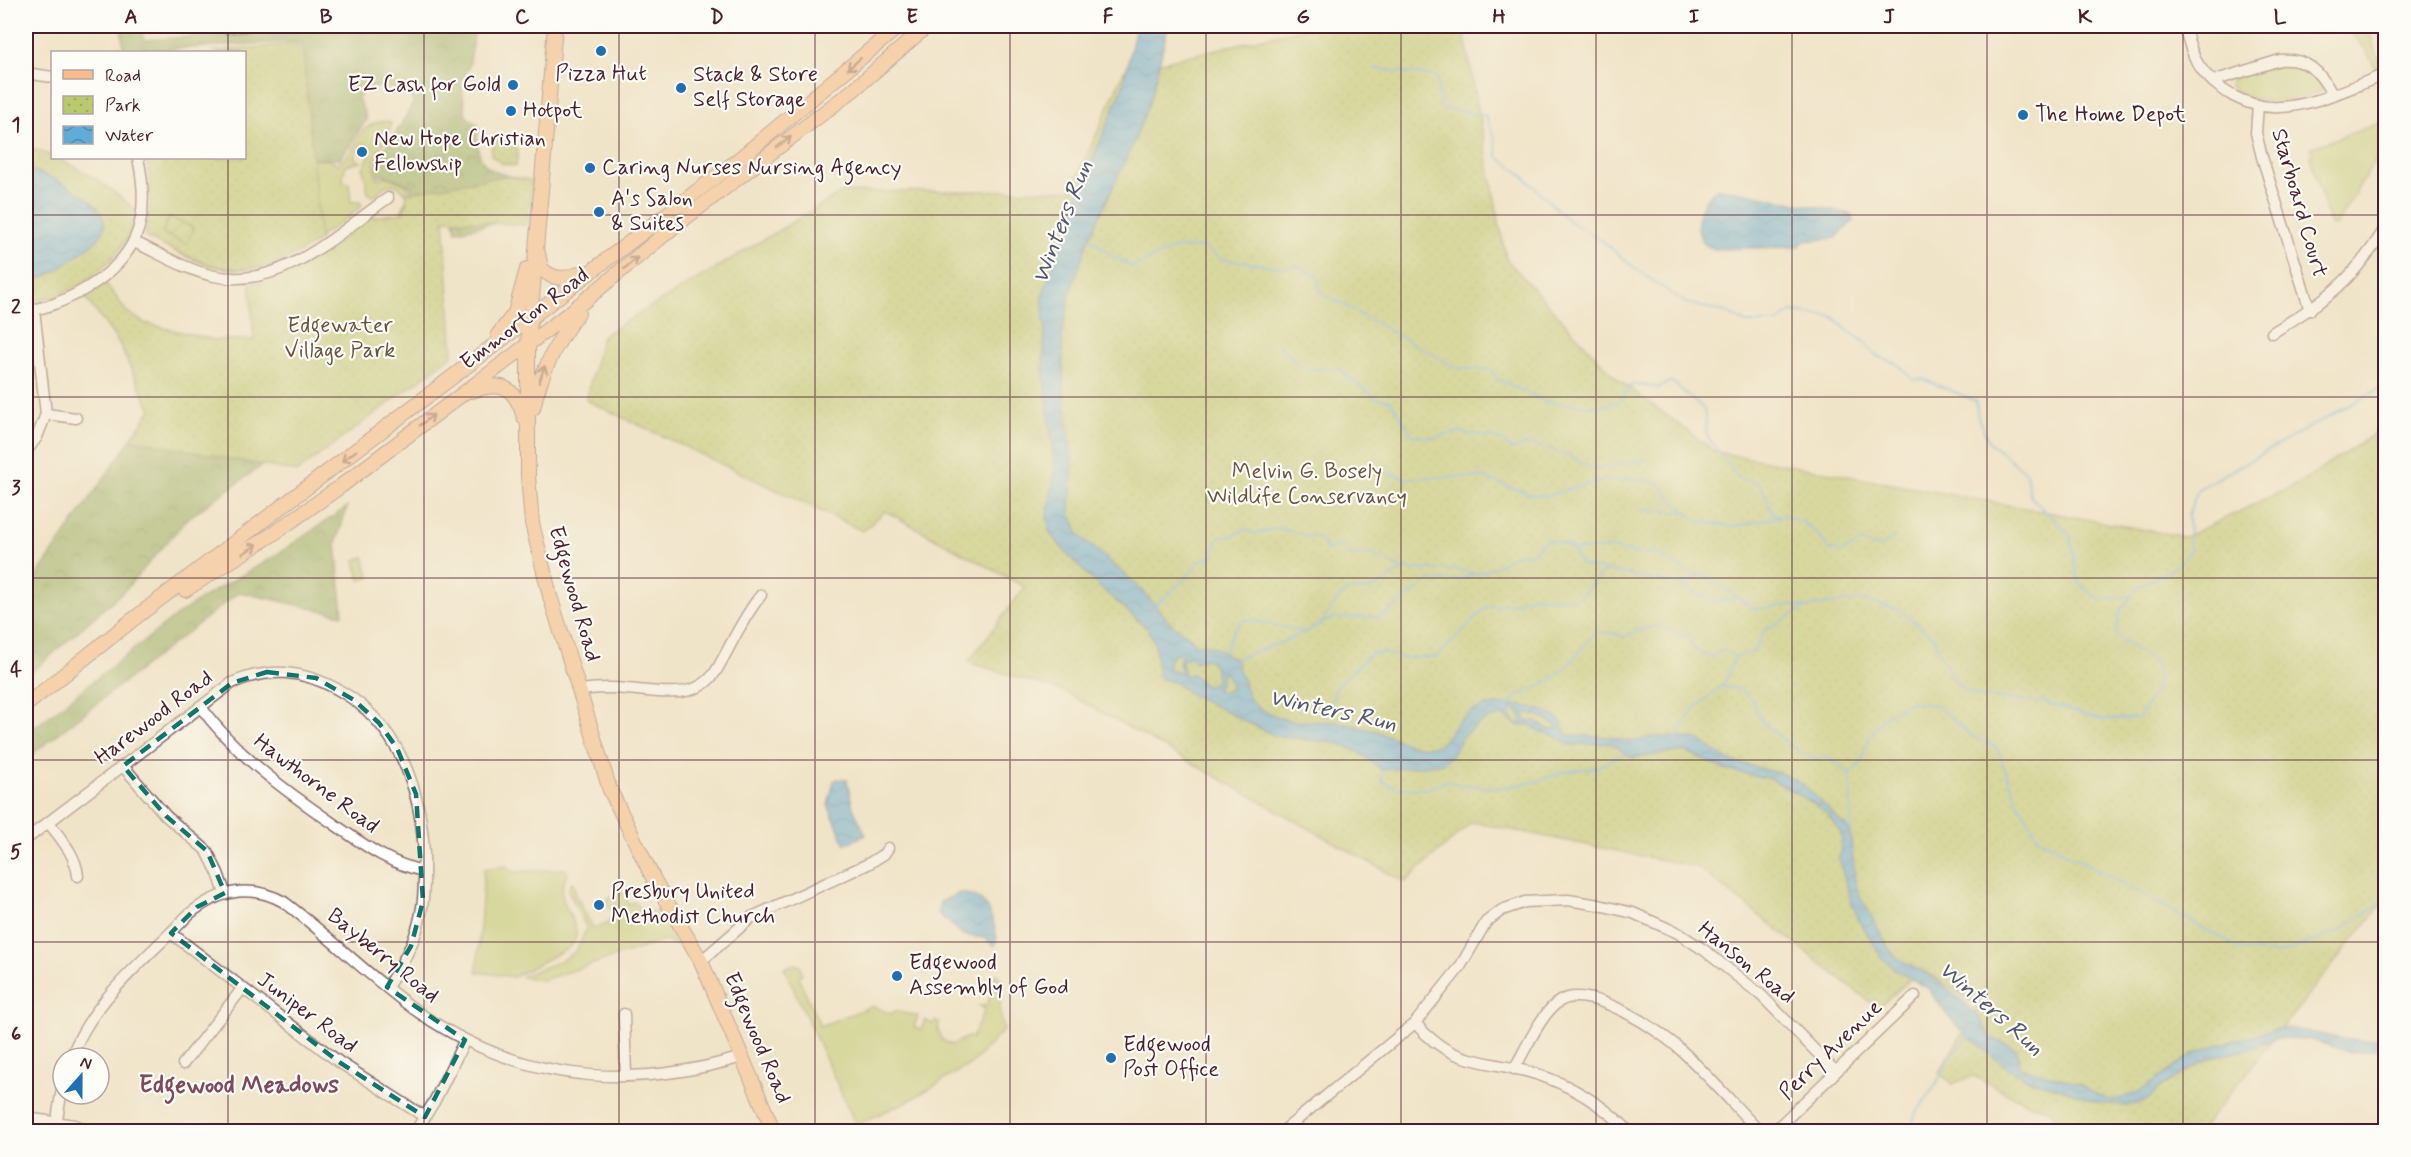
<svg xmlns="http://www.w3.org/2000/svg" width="2411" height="1157" viewBox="0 0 2411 1157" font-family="Mynerve,sans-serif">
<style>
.grass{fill:#b9c96c;stroke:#82744c;stroke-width:1.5}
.forest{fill:url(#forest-crowns);stroke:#6e6646;stroke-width:1.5}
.park{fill:url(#park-dots);stroke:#82744c;stroke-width:1.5}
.garden{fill:url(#garden-furrows);stroke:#82744c;stroke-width:1.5}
.water{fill:url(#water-waves);stroke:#556682;stroke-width:1.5;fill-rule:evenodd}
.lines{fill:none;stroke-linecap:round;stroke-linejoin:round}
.stream{stroke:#60acd9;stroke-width:2}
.minor-casing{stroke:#846462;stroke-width:13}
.major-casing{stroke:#846462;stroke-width:16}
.minor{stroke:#fff;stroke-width:10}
.major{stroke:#fabc8b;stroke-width:14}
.oneway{stroke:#996656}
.marked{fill:none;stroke:#0f766e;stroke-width:4.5;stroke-dasharray:12 8;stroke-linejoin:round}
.grid{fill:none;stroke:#4a1f2b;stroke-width:1.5;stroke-opacity:0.55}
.poi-dot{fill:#1f6fb2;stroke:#fdfcf7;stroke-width:2}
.labels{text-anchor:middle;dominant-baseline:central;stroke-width:4.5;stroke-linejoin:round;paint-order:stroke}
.poi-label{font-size:22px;fill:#4a1f2b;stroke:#fdfcf7;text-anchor:start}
.street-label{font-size:22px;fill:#4a1f2b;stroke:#fdfcf7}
.park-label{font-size:22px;fill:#6b523e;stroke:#fdfcf7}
.water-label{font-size:24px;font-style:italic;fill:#535771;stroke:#fdfcf7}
.neighbourhood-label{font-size:24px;font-weight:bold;fill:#7d495c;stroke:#fdfcf7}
.neatline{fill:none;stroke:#4a1f2b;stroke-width:2}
.grid-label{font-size:20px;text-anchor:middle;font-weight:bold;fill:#4a1f2b}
</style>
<defs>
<pattern id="forest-crowns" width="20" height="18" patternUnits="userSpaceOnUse" patternTransform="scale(1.5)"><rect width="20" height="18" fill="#92ad60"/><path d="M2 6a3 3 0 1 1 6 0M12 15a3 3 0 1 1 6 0" fill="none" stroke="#798c4f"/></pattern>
<pattern id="park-dots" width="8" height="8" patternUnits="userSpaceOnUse" patternTransform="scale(1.5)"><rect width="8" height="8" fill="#b9c96c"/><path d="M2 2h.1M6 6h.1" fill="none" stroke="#a1ac5e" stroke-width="1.8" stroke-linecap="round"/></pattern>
<pattern id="garden-furrows" width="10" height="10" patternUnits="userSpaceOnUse" patternTransform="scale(1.5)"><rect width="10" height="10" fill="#b9c96c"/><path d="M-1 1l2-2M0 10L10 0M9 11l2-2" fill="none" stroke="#a1ac5e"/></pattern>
<pattern id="water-waves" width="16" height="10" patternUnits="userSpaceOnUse" patternTransform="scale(1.5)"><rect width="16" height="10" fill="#60acd9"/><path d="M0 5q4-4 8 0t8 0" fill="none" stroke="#518bb0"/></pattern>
</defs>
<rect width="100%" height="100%" fill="#fdfcf7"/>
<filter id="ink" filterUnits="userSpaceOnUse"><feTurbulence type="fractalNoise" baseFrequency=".0167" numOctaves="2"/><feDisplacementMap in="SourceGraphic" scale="12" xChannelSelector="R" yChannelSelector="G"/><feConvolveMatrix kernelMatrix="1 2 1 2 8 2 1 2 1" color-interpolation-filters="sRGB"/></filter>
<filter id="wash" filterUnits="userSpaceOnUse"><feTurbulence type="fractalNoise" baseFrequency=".008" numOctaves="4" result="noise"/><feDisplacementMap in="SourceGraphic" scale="24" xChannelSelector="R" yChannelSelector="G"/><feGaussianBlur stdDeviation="1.35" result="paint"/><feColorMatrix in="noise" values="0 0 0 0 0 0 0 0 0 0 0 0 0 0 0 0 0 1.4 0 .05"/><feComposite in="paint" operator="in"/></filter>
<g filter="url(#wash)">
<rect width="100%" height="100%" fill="#f0e4c8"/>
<g class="grass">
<path d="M2339 26H2367L2382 68 2376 71C2368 50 2358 36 2339 26Z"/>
<path d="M2281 63 2312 70 2323 89C2300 105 2252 108 2230 86V81L2233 78Z"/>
<path d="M386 121 391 123C389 148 369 145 376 178L380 179 385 176 409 186 406 193C393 179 382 185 374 197L368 193 363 168 370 154 368 152 371 147 362 142 354 158 361 162 346 165 343 175 344 183H349L351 202H361L362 206C351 216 337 225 325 233 294 254 267 272 228 269 200 267 173 249 147 238L192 158 330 160 338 164C360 149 353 124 386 121Z"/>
<polygon points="2385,121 2385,144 2336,225 2330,225 2310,156 2313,154 2310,148"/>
<polygon points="364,557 370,578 360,580 355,560"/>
<path d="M507 866 513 872 565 869 568 874C546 904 592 924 570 947L514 977 477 972 484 869Z"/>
<path d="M572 882 575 887V894L594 929 611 922 610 919 615 917 606 900 622 890 629 904 634 902 644 912 663 911 683 949 667 940 543 980 522 977C537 968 559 965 573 953 582 947 581 936 587 929L568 890Z"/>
<path d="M795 964 800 966 802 973 799 978 820 1026 872 1006 892 1014 894 1011 918 1016 914 1027 921 1030 925 1020 933 1024 935 1021 939 1023 938 1030 942 1040 952 1045 968 1037 972 1038 985 1009 980 1006H986L997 981 992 978 996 974 1001 979C1001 998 998 1012 1004 1030L971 1064 910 1100 856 1125 784 968Z"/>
</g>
<g class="forest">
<path d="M121 26H140L144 40 263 32 267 26H355L475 30 469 67 461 82 466 116 478 125C474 166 486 172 524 179L521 218 456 231 453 216 440 219 309 432 187 519 127 588 26 677V581H33L151 410 123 352 126 311 144 323 214 340H254L399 218 412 186 384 174 378 176C374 157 383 151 393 137 401 126 407 114 413 103L409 90 364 86 358 98 367 119 340 159 308 158 293 88 306 52 297 44 285 42 124 52Z"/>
<polygon points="347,507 336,543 343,615 239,592 26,759 26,734 177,615 204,597 270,559"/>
</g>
<g class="park">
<polygon points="1315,26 1463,26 1506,259 1616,378 1716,452 2185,537 2298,484 2385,427 2385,905 2378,908 2200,1131 2061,1131 2051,1110 2029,1104 1974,1076 1952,1084 1939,1073 1978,1006 1922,969 1878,1008 1697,867 1472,822 1405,882 1065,692 968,662 1025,587 885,511 863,531 586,400 602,336 843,192 1072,190 1124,71"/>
<path d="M283 45 294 46 303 53 320 240C306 248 291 259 275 264 225 279 191 257 147 238L145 235C152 208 152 185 146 158H244V52H211Z"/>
<polygon points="492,140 512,142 512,145 518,151 516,166 501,163 491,155"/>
<path d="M26 147C67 159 106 182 137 212 126 261 74 298 26 303Z"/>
<polygon points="505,176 533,181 527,225 444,219 453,355 297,472 131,439 151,410 119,343 85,297 105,282 126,311 144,323 214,340 254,340 250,283 267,282 301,268 372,217 402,213 407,204 406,193"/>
</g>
<polygon class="garden" points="169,217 194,228 187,244 162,233"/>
<g class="water">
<path d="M1136 26H1168L1151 97 1135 140 1087 243 1070 294 1062 335 1064 392 1073 464 1070 512 1079 535 1138 586 1171 624 1189 636 1195 644 1210 645 1235 659 1250 700 1264 711 1281 718 1294 721 1339 722 1379 732 1411 745 1425 747 1439 745C1449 735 1455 722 1468 714 1489 699 1544 703 1561 722 1564 726 1565 731 1567 735L1611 737 1632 742 1652 737 1692 738 1700 740 1727 760 1783 774 1804 785 1850 831 1856 886 1861 898 1890 950 1897 958 1935 979 1964 1002 1979 1017 1991 1038 2017 1049 2019 1065 2023 1068 2080 1084 2105 1099C2138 1104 2170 1066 2198 1052 2220 1042 2245 1038 2269 1031 2303 1019 2360 1056 2385 1033V1045L2370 1051 2351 1052 2308 1039 2274 1038 2254 1048 2215 1057 2198 1064 2159 1088 2149 1099 2141 1103 2124 1106 2100 1103 2068 1091 2025 1078 2005 1066 1967 1036 1946 1014 1928 988 1897 971 1882 958 1858 918 1848 892 1839 858 1842 840 1840 831 1826 813 1815 804 1771 779 1727 770 1685 751 1632 758 1611 743 1568 745 1556 736 1539 731 1531 725C1509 727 1518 723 1502 716L1487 719 1464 734 1451 756 1441 764 1382 770 1360 753 1340 744 1273 735 1189 693 1176 683 1160 678 1158 675C1157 658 1157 642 1147 628L1095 583 1066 553 1050 533 1047 517 1055 469 1043 368 1045 327 1042 296 1066 231 1070 213 1122 89ZM1174 654 1182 655 1179 662 1181 672H1173L1169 669V660ZM1191 657 1195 662 1205 658C1216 662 1217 672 1216 681L1207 687 1192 674 1184 676 1182 660ZM1222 672 1227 674 1232 689 1223 692 1215 689 1220 685ZM1511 708 1519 712 1522 724H1518L1511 719ZM1527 713 1544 718 1559 728 1550 730 1536 721 1526 722 1524 713Z"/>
<path d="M26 168C46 175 118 202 102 234 97 242 86 249 78 255 63 267 45 280 26 282Z"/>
<path d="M1720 188 1851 214 1853 221 1836 238 1805 241 1797 247 1714 249C1687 242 1698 195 1720 188Z"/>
<polygon points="837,779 847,780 853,808 866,835 845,844 828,805 834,781"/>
<path d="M960 893C967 894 973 895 979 899 989 906 1001 936 994 946L985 938 963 935 938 913 940 902Z"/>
</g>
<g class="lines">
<g class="stream">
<path d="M1376 68C1396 73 1416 73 1437 77L1440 106 1448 109 1486 116 1495 139 1498 157 1519 172 1569 221 1601 240 1637 270 1686 303 1725 312 1746 323H1777L1791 312 1834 317 1848 331 1861 339 1878 357 1898 364 1914 380 1923 379 1976 401 1978 418 1989 442 2026 473 2030 496 2070 535 2078 582 2098 600 2131 596"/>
<polyline points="1087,236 1114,257 1133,267 1175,248 1202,247 1222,259 1286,268 1297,265 1318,277 1320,292 1457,368 1492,370 1497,379 1546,402 1597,407 1617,402 1633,384 1658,388 1671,381 1704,409 1707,436 1740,480 1760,483 1773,514 1799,520 1815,532 1830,550 1843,552 1861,542 1879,547 1895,537"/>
<polyline points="1278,345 1304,369 1337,368 1376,398 1391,401 1412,435 1435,438 1458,432 1501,439 1512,450 1530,443 1571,456 1592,469 1645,460"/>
<polyline points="1342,473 1375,469 1408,479 1433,477 1481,477 1533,495 1549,496 1571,488 1608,480 1638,479 1658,483 1674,502 1697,521 1733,527 1782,516"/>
<polyline points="1641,510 1686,512"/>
<polyline points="1572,550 1613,548 1641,555 1654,552 1690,574 1708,577 1738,598"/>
<polyline points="1680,585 1699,577"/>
<path d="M1154 607C1169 592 1189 579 1199 561L1210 558 1220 536 1229 537 1247 529 1254 534 1277 528 1319 538 1327 550 1341 544 1351 556 1370 554 1403 569"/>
<polyline points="1321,623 1339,598 1348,590 1362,591 1378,586 1403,569 1462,570 1473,574"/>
<polyline points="1224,652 1235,628 1245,619 1305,632"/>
<path d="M1235 659 1292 638 1333 618 1382 617 1428 581 1458 580 1493 568 1516 554 1533 553 1547 539 1571 547 1581 565 1680 585 1714 602 1738 598 1754 609 1789 605 1806 607 1862 600 1899 610 1934 637 1941 657 1957 684 1978 697 2044 702 2103 720 2139 718 2158 685V666C2145 651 2131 651 2116 634L2120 612 2137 588 2175 567 2190 551 2188 515 2198 489 2386 385"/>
<polyline points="1720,687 1740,689 1752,700 1762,722 1778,736 1803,754 1816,759 1828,757 1850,774 1851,828 1848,830"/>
<path d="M1508 706C1517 693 1532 691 1544 684 1565 671 1580 652 1595 633L1609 632 1625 637 1639 630 1661 625 1679 636 1689 634 1693 648 1705 655 1713 657 1723 650 1735 657"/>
<polyline points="1323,722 1337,686 1372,653 1385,653 1404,658 1437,657 1486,607 1512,604 1532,596 1578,599 1604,571"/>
<polyline points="1676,739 1693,710 1724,684 1735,657 1753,652 1765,630 1805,608"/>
<polyline points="1382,770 1382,781 1396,788 1428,789 1445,781 1462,785 1499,788 1534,782 1564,772 1597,767 1628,752"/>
<polyline points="1850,774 1862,763 1869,737 1887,714 1911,702 1936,705 1970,735 1997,748 2017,801 2039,838 2243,950 2279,954 2339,931 2386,899"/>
<polyline points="1908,1132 1917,1112 1935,1086 1951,1056 1969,1036"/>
</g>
</g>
</g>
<g filter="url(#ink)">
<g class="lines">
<defs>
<g id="minor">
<polyline points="227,26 228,28 245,26"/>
<path d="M2184 26C2188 38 2191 53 2198 64 2215 91 2249 109 2280 107 2314 106 2354 86 2386 74"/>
<polyline points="26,73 52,77"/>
<path d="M2213 81 2280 60C2308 58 2320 72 2332 94"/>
<polyline points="2258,105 2256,133 2262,157 2310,310"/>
<path d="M134 242C159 253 186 270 214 276 282 290 336 234 388 198"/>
<path d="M26 310C45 309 61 302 78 293 137 261 152 221 138 158"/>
<path d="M2272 333C2326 300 2352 282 2386 227"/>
<polyline points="46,414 76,418"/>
<polyline points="26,452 37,437 46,414 34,310"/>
<path d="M580 690C595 688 610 687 626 689 657 691 696 702 716 671 732 644 741 620 761 595"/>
<path d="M200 706C235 754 283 789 331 822 360 842 388 864 424 871"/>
<polyline points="123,766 166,816 207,851 218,873 225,893"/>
<path d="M49 823C61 839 76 855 78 876"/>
<path d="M29 837 232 683C269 667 302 670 337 689 398 722 421 788 424 854 424 877 425 900 419 922 413 947 400 967 387 987"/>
<polyline points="171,933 339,1062 425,1117"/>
<polyline points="701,961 752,917 868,864 884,854 888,848"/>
<polyline points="624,1014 626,1076"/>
<path d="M1415 1023C1454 1068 1485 1058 1536 1074 1571 1085 1604 1106 1630 1132"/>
<path d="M71 1058C92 999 147 959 188 915 217 891 250 883 284 902 331 937 372 980 421 1014 520 1081 629 1091 742 1057"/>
<polyline points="183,1064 242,989"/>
<path d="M1514 1069C1525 1051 1542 1011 1560 1001 1591 983 1661 1031 1683 1052 1710 1077 1734 1105 1760 1132"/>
<polyline points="26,1118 75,1125 92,1132"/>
<polyline points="55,1132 63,1082"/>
<polyline points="415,1132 434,1102 465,1040"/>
<polyline points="1282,1132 1415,1023 1460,967 1486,922 1502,910 1525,902 1568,900 1599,905 1633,913 1678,933 1704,950 1761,995 1835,1071"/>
<polyline points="1773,1132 1915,996"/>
</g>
<g id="major">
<polyline points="555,26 528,344 528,476 532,523 550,596 610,790 654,880 701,961 774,1132"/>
<path d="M538 253 541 268C554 282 567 279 583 272"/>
<polyline points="498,335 515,313 527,269"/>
<path d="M472 391C502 380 515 387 524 417"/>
<path d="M533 408C541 372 555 343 578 313"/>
<polyline points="185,590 273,534 341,486 572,311 671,229 852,91 927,26"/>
<polyline points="26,705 131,621 738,160 899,26"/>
</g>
</defs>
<use href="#minor" class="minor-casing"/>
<use href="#major" class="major-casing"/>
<use href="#minor" class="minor"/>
<use href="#major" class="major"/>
</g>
<defs><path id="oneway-shaft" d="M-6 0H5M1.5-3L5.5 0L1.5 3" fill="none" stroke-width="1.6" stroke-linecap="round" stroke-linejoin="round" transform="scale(1.5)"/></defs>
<g class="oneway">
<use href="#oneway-shaft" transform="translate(854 64) rotate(139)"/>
<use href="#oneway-shaft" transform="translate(784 142) rotate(-37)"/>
<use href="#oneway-shaft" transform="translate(631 263) rotate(-41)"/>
<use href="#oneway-shaft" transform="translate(542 374) rotate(-71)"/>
<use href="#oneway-shaft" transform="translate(427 420) rotate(-38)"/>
<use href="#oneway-shaft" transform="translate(349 456) rotate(143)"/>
<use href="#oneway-shaft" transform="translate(250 549) rotate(-33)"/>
</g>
</g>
<path d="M0 0H2411V1157H0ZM267 672 316 678 354 700 379 723 397 748 416 794 423 901 411 946 387 987 465 1040 425 1117 339 1062 171 933 197 907 225 893 207 851 166 816 123 766 232 683Z" fill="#f0e4c8" fill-opacity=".55" fill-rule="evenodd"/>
<path class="marked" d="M267 672 316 678 354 700 379 723 397 748 416 794 423 901 411 946 387 987 465 1040 425 1117 339 1062 171 933 197 907 225 893 207 851 166 816 123 766 232 683Z"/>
<path class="grid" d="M228 26V52M424 26V1132M619 26V1132M815 26V1132M1010 26V1132M1206 26V1132M1401 26V1132M1596 26V1132M1792 26V1132M1987 26V1132M2183 26V1132M228 158V1132M26 215H2386M26 397H2386M26 578H2386M26 760H2386M26 942H2386"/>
<g class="poi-dot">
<circle cx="601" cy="51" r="6"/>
<circle cx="513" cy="85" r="6"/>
<circle cx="681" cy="88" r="6"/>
<circle cx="511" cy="111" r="6"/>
<circle cx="2023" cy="115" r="6"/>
<circle cx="362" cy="152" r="6"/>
<circle cx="590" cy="168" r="6"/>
<circle cx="599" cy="212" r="6"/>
<circle cx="599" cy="905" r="6"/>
<circle cx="897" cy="976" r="6"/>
<circle cx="1111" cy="1058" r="6"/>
</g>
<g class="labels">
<g class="poi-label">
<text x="601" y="74" text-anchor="middle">Pizza Hut</text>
<text x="693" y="75">Stack &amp; Store<tspan x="693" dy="25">Self Storage</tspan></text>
<text x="501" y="85" text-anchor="end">EZ Cash for Gold</text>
<text x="523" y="111">Hotpot</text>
<text x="2035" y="115">The Home Depot</text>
<text x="374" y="139">New Hope Christian<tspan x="374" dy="25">Fellowship</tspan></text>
<text x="602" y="168">Caring Nurses Nursing Agency</text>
<text x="611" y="199">A's Salon<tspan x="611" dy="25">&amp; Suites</tspan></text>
<text x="611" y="892">Presbury United<tspan x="611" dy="25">Methodist Church</tspan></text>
<text x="909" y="963">Edgewood<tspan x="909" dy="25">Assembly of God</tspan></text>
<text x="1123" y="1045">Edgewood<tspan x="1123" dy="25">Post Office</tspan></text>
</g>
<g class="street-label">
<text transform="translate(2299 203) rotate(74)">Starboard Court</text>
<text transform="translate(525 319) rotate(-37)">Emmorton Road</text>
<text transform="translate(574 594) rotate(74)">Edgewood Road</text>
<text transform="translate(154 718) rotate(-37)">Harewood Road</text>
<text transform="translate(316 784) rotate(37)">Hawthorne Road</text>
<text transform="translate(383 956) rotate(39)">Bayberry Road</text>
<text transform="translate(1746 963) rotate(39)">Hanson Road</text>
<text transform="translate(307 1013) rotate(37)">Juniper Road</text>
<text transform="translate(757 1038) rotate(67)">Edgewood Road</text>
<text transform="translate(1831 1050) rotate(-44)">Perry Avenue</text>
</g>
<g class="park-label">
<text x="340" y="326">Edgewater<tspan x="340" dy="25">Village Park</tspan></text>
<text x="1307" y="472">Melvin G. Bosely<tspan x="1307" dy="25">Wildlife Conservancy</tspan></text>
</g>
<g class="water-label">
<text transform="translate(1063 222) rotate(-69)">Winters Run</text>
<text transform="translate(1333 711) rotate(12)">Winters Run</text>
<text transform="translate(1991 1009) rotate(41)">Winters Run</text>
</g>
<g class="neighbourhood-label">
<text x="239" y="1085">Edgewood Meadows</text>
</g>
</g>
<rect width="2411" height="1157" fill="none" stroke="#fdfcf7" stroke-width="66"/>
<rect x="51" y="51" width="195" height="108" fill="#fdfcf7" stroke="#b5a4a5" stroke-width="1.5"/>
<rect x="63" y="70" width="30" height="9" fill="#fabc8b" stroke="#b5a4a5" stroke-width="1.5"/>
<text x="105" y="81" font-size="18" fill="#4a1f2b">Road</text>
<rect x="63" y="96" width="30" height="18" fill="url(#park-dots)" stroke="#b5a4a5" stroke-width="1.5"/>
<text x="105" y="111" font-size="18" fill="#4a1f2b">Park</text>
<rect x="63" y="126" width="30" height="18" fill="url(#water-waves)" stroke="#b5a4a5" stroke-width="1.5"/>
<text x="105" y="141" font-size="18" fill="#4a1f2b">Water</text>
<g transform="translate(81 1076) rotate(21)"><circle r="28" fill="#fdfcf7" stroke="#b5a4a5" stroke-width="1.5"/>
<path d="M0-4.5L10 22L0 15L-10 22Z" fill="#1f6fb2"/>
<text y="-9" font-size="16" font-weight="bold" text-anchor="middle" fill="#4a1f2b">N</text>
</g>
<rect x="33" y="33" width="2345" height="1091" class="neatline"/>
<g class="grid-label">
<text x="131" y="23">A</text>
<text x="326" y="23">B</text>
<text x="522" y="23">C</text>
<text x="717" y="23">D</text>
<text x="912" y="23">E</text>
<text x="1108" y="23">F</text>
<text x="1303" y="23">G</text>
<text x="1499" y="23">H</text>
<text x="1694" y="23">I</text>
<text x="1889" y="23">J</text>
<text x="2085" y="23">K</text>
<text x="2280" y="23">L</text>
<text x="16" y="131">1</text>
<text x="16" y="313">2</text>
<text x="16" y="494">3</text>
<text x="16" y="676">4</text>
<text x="16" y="858">5</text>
<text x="16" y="1040">6</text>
</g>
</svg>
